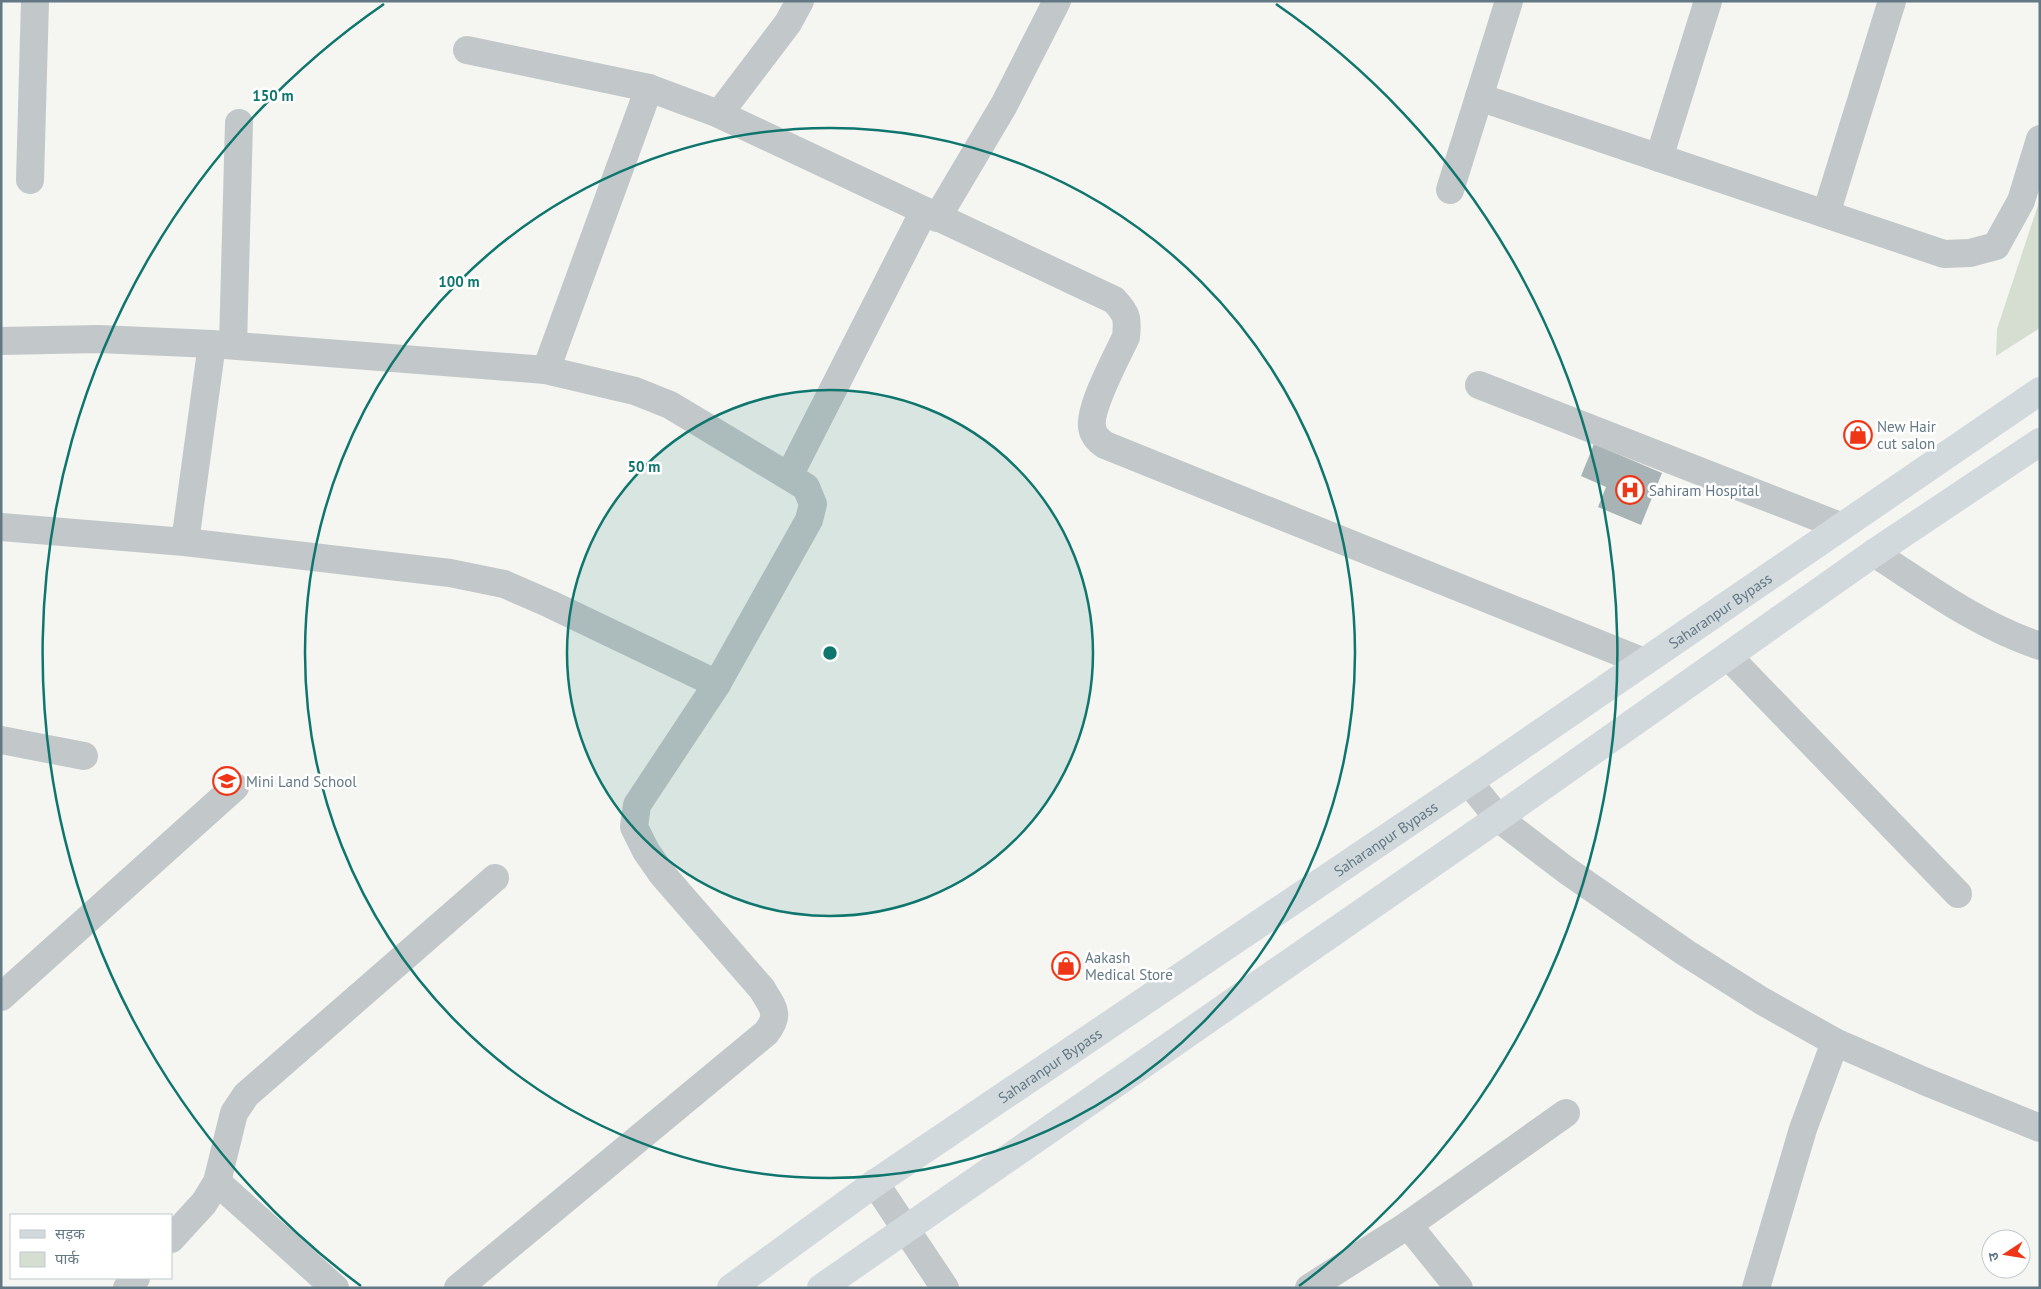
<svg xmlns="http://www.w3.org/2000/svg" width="2041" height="1289" viewBox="0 0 2041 1289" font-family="'PT Sans','Noto Sans Devanagari',sans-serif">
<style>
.green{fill:#d6ddd1}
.building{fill:#a8b3b6}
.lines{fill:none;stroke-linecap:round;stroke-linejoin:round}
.minor{stroke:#c2c7c9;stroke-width:28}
.secondary{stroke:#d2d9dc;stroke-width:28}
.ring{fill:none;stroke:#0f766e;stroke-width:2.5}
.labels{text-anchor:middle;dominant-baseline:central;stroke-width:5;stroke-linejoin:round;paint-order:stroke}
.poi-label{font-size:15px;fill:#627884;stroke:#fff;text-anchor:start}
.street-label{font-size:15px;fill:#627884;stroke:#fff}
.centre{fill:#0f766e;stroke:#fff;stroke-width:2.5}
.ring-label{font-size:15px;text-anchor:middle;font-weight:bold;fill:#0f766e;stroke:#fff;stroke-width:5;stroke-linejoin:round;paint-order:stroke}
</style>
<rect width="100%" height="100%" fill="#f5f5f1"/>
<polygon class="green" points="2040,199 2040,328 1996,356 1997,329"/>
<polygon class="building" points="1594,444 1662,473 1641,525 1598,507 1606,487 1581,476"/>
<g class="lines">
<g class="minor">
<path d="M467 50 649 88 719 114 1114 300C1127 314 1128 318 1126 337 1117 356 1089 408 1092 427 1093 435 1099 441 1105 445L1644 662"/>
<polyline points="1479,97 1944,254 1970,253 1996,246 2021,201 2040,139"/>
<polyline points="719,114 788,23 800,1"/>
<polyline points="1659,158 1708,1"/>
<polyline points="30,180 35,1"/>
<polyline points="1450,190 1509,1"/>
<polyline points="1826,214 1892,1"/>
<polyline points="937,218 1004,105 1057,1"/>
<path d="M1 341 99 339 212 344 546 370 635 391 670 405 806 487 813 504 809 520 717 684 637 805 634 827 646 851 662 874 762 989C773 1008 781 1014 766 1033L458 1288"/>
<polyline points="233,345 239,123"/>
<polyline points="546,370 649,88"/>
<polyline points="1479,385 1840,526"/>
<polyline points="789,476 924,211"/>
<polyline points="1,527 185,542 450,573 504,584 550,604 717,684"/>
<polyline points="185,542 212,344"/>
<path d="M1874 553C1927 587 1979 626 2040 646"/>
<polyline points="1728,656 1958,894"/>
<polyline points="1,740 84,756"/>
<polyline points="1469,782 1498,818 1566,870 1686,953 1762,1001 1835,1042 1924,1081 2040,1128"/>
<polyline points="1,997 235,787"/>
<polyline points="217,1182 335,1288"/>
<polyline points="875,1183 945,1288"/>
<polyline points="1408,1225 1459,1288"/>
<polyline points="171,1239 204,1203 217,1182 234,1113 246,1095 495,878"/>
<polyline points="127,1288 136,1278"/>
<polyline points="1309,1288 1408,1225 1566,1113"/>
<polyline points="1756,1288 1803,1129 1835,1042"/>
</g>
<g class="secondary">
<path id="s1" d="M731 1288 875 1183 1469 782 2040 391"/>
<polyline points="821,1288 1498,818 1874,553 2040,442"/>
</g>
</g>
<circle cx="830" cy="653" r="263" fill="#0f766e" fill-opacity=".12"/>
<g class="ring">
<circle cx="830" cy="653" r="263"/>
<circle cx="830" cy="653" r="525"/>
<path d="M361 1286A788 788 0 0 1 384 4M1276 4A788 788 0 0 1 1299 1286"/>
</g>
<defs>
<symbol id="shop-ring" viewBox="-11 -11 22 22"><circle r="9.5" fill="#fff" stroke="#ef3617" stroke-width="1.5"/><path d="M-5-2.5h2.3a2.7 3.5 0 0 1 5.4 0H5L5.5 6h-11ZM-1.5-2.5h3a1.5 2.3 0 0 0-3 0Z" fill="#ef3617"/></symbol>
<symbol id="hospital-ring" viewBox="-11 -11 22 22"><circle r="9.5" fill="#fff" stroke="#ef3617" stroke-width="1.5"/><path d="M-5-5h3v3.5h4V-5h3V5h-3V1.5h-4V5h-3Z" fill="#ef3617"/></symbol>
<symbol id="school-ring" viewBox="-11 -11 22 22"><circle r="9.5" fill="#fff" stroke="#ef3617" stroke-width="1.5"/><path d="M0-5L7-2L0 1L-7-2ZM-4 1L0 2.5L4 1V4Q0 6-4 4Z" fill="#ef3617"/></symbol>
</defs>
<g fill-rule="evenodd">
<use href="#shop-ring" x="1842" y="419" width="32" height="32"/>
<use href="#hospital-ring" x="1614" y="474" width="32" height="32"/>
<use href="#school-ring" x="211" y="765" width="32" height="32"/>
<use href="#shop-ring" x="1050" y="950" width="32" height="32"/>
</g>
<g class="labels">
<g class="poi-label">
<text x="1877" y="426">New Hair<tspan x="1877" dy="17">cut salon</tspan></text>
<text x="1649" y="490">Sahiram Hospital</text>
<text x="246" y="781">Mini Land School</text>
<text x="1085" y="957">Aakash<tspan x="1085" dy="17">Medical Store</tspan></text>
</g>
<g class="street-label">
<text stroke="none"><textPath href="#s1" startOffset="1199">Saharanpur Bypass</textPath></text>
<text stroke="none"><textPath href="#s1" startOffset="794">Saharanpur Bypass</textPath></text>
<text stroke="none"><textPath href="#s1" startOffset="389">Saharanpur Bypass</textPath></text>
</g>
</g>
<circle cx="830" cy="653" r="8" class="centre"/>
<g class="ring-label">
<text x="273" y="101">150 m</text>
<text x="459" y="287">100 m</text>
<text x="644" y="472">50 m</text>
</g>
<rect width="2041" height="1289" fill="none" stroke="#627884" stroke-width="5"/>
<rect x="10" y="1214" width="162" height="65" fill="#ffffff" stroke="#c0c9ce"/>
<rect x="20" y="1230" width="25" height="8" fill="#d2d9dc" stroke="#c0c9ce"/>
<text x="55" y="1239" font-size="15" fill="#627884">सड़क</text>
<rect x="20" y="1252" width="25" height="15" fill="#d6ddd1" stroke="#c0c9ce"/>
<text x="55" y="1264" font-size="15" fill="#627884">पार्क</text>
<g transform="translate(2006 1254) rotate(258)"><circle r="24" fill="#ffffff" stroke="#c0c9ce"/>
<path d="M0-4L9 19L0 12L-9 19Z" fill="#ef3617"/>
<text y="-8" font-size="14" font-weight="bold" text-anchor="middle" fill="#627884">उ</text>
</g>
</svg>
